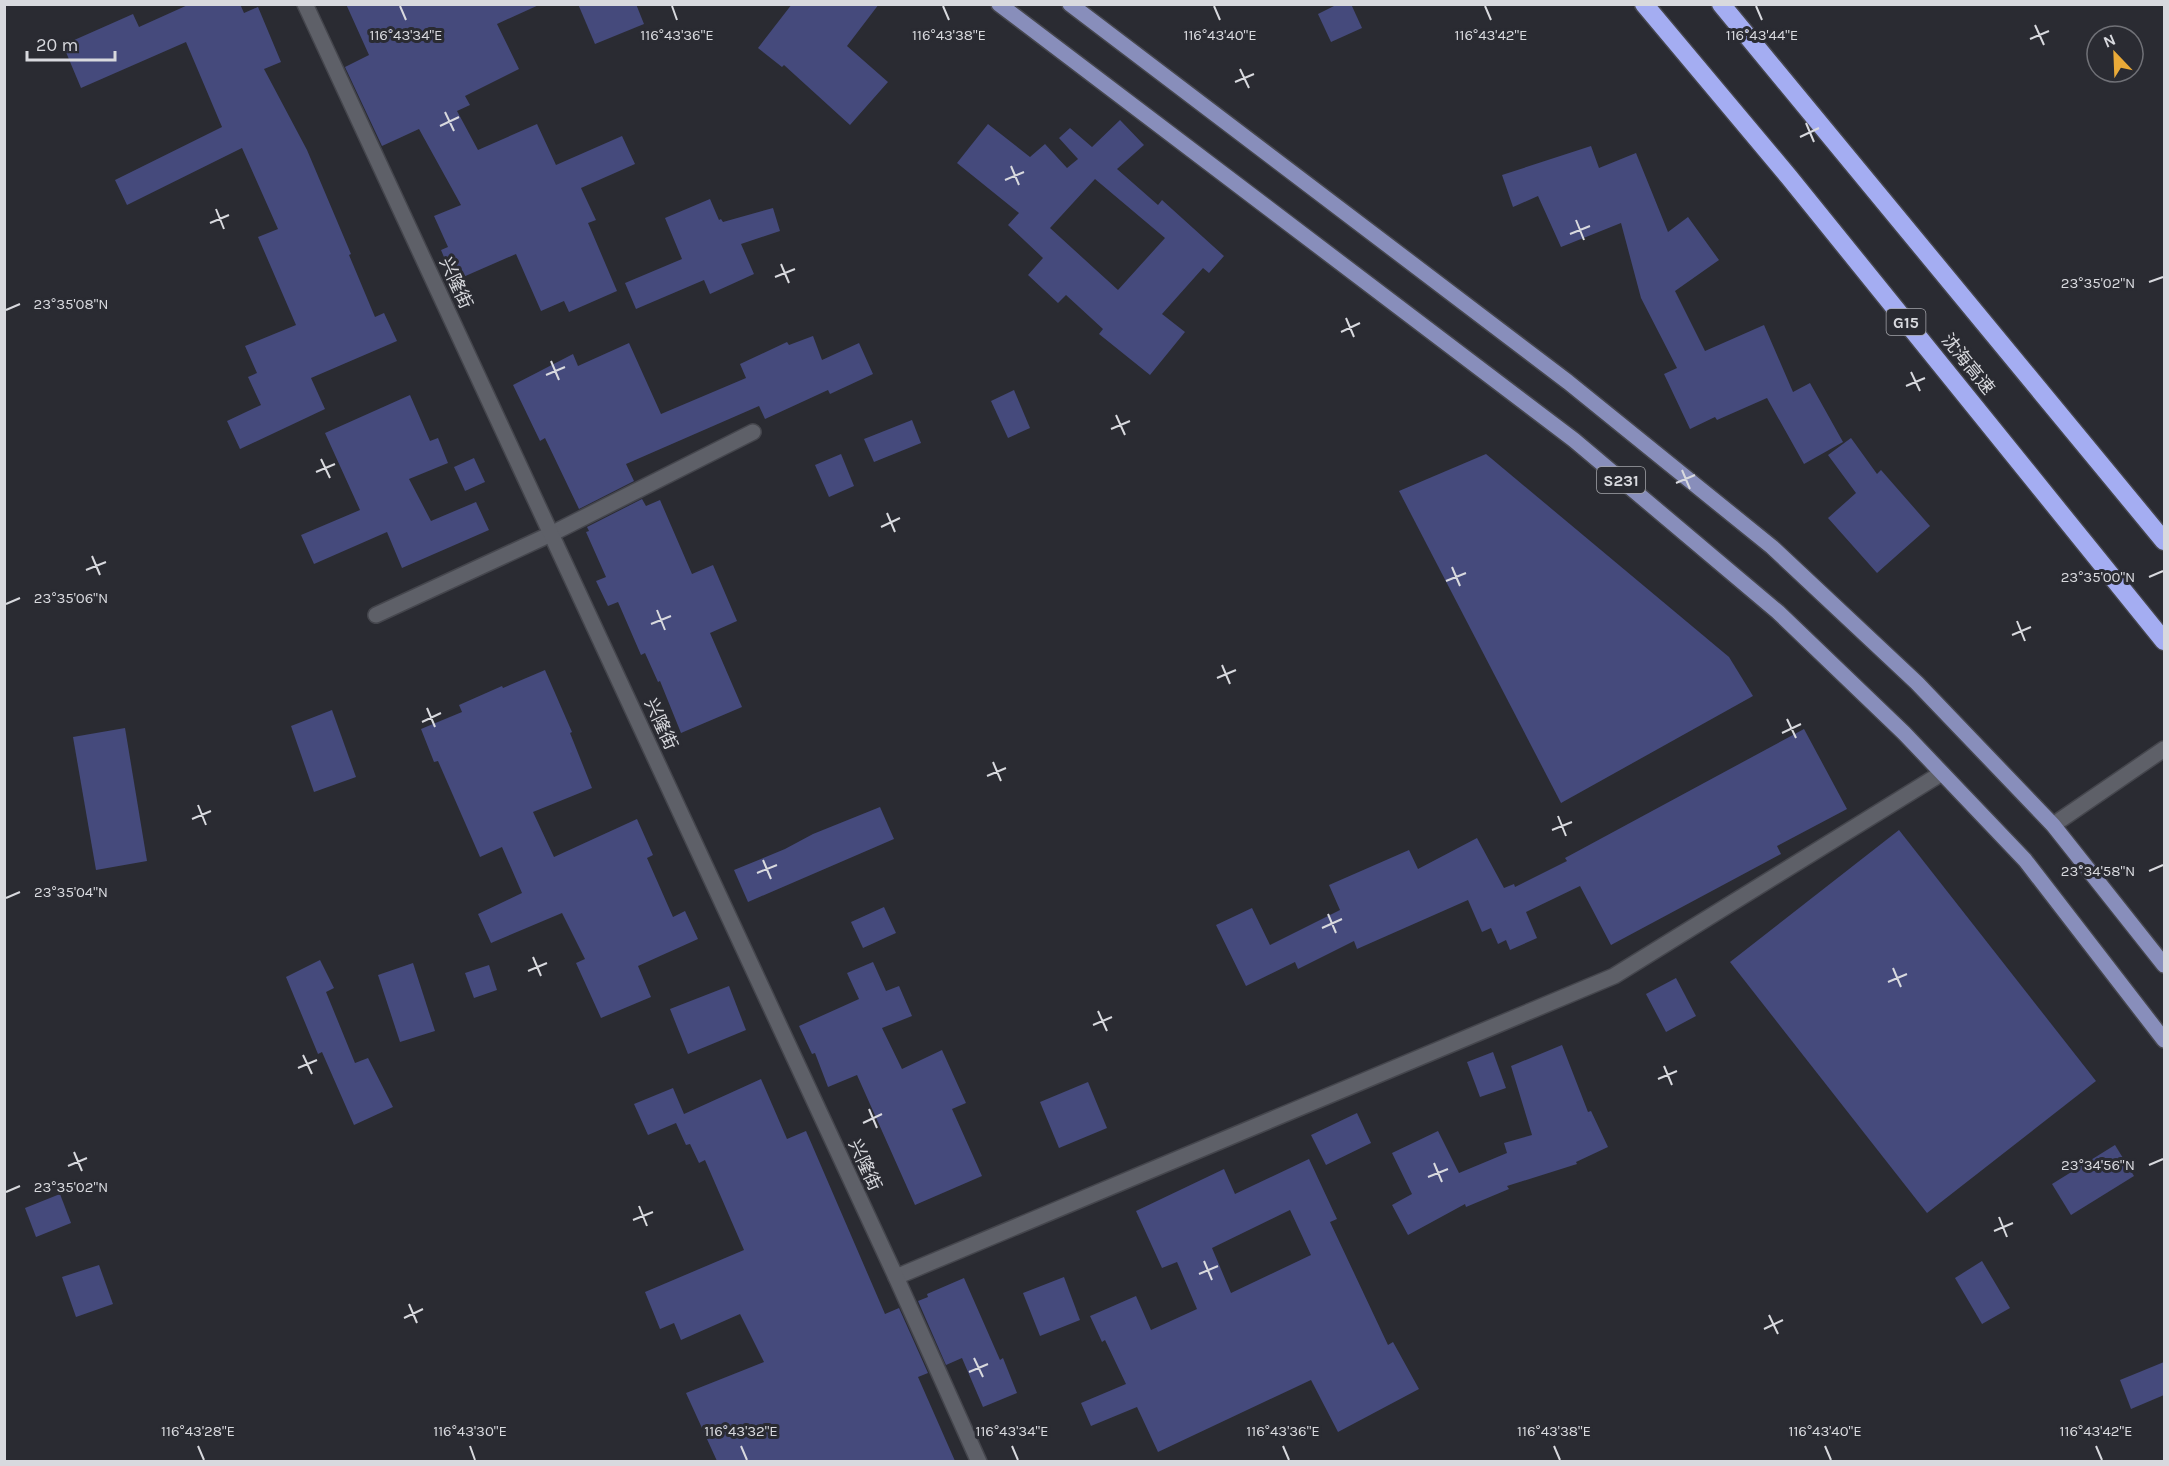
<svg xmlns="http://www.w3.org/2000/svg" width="2169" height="1466" viewBox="0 0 2169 1466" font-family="Karla,'Noto Sans SC',sans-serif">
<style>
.building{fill:#454a7c;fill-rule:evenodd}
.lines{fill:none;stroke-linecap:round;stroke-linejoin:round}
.street-casing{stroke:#45464d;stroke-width:18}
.secondary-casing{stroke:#45464d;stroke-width:18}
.primary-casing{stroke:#45464d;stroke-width:18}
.highway-casing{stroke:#45464d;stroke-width:21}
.street{stroke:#5e6068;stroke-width:15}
.secondary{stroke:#5e6068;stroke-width:15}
.primary{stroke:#888ebb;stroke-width:15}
.highway{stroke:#a4adf2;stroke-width:18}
.ticks{fill:none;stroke:#d8d9de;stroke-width:2}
.labels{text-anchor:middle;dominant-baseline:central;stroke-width:6;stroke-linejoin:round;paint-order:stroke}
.shield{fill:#2a2b32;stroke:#a4a5aa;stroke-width:1.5}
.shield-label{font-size:16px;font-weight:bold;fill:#d8d9de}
.street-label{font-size:18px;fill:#d8d9de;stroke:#2a2b32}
.ticks-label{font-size:15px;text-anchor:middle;fill:#d8d9de;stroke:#2a2b32;stroke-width:6;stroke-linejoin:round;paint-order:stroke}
</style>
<rect width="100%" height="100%" fill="#2a2b32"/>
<g class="building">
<polygon points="190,4 240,4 244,13 258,7 281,62 264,69 307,150 351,254 349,255 375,317 384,313 397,341 311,378 325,409 240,449 227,421 261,405 248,377 257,373 245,346 296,325 258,237 278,229 242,148 127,205 115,180 222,127 186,42 81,88 63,45 133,14 139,27"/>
<polygon points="346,4 541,4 497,24 519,69 465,96 470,105 457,111 478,150 537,124 556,165 622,136 635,164 581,188 596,220 588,223 617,291 569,312 564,301 541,311 516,254 454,281 441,250 448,247 434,216 461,205 419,129 382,146 345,67 369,55"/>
<polygon points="578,4 636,4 644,24 595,44"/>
<polygon points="792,4 879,4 847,46 888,82 850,125 784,65 782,67 758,48"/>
<polygon points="1338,4 1351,4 1362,28 1331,42 1318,14"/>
<path d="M1120 120 1144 145 1117 169 1158 205 1162 200 1224 256 1209 273 1203 268 1162 314 1185 332 1150 375 1099 334 1103 329 1066 295 1058 303 1028 275 1043 258 1008 225 1019 213 957 163 988 124 1030 157 1045 144 1067 168 1078 159 1059 138 1070 128 1092 147ZM1095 179 1165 238 1118 290 1050 228Z"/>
<polygon points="1591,146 1599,168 1636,153 1668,232 1688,217 1719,260 1675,291 1705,351 1764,325 1793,392 1810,383 1843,442 1804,464 1767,398 1717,420 1715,417 1690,429 1664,374 1677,368 1641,298 1621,223 1561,247 1538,196 1513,207 1502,175"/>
<polygon points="710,199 719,220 721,219 723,222 773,208 780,231 741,244 754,274 710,294 704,280 636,309 625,283 682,259 665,218"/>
<polygon points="813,336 822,360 859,343 873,374 830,394 828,390 765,419 759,406 626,464 634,481 579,509 545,438 540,441 513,385 573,354 578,366 629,343 661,414 746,378 740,364 787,342 789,345"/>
<polygon points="1014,390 1030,428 1008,438 991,401"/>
<polygon points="410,395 430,441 438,438 448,463 409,479 431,521 476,502 489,530 402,568 387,532 314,564 301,535 360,510 325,433"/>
<polygon points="912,420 921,443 874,462 864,439"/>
<polygon points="1851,438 1877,474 1881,470 1930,526 1877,573 1828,518 1856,493 1828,455"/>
<polygon points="841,454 854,486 829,497 815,465"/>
<polygon points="1486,454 1729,657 1753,696 1561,803 1399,491"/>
<polygon points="474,458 485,482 465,491 454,467"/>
<polygon points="642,499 646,506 660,500 692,574 713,565 737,621 710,633 742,707 681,733 660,681 658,682 645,653 641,655 618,602 608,606 596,581 606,577 586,532 589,531 587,527"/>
<polygon points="545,670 572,732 570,733 592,788 533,812 554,857 637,819 653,855 647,858 673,917 685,911 698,939 638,966 651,997 601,1018 576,963 585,959 562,913 491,943 478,914 522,893 502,847 480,857 438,761 434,762 421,729 462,712 459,705 502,686 503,688"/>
<polygon points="332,710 356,777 314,792 291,726"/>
<polygon points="125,728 147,861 96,870 73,737"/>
<polygon points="1804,729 1847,809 1777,846 1781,854 1611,945 1580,886 1526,912 1537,938 1510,950 1506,940 1498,944 1491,928 1482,932 1468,900 1357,949 1354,941 1298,969 1295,962 1246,986 1216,925 1252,908 1270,945 1340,910 1329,885 1409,850 1418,869 1477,838 1504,888 1514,884 1515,887 1567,861 1565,858"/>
<polygon points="880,807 894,839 748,902 734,870 785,849 813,834"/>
<polygon points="1899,830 2096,1081 1927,1213 1730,962"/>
<polygon points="884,907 896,933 863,948 851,922"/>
<polygon points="320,960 334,988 326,992 355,1063 368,1058 393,1107 354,1125 322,1052 318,1054 286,977"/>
<polygon points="873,962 886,991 899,986 912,1016 882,1028 902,1069 942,1050 966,1103 952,1109 982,1176 915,1205 857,1075 828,1087 815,1053 812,1054 799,1026 859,999 847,973"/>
<polygon points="413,963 435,1031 400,1042 378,975"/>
<polygon points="489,965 497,990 474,998 465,973"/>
<polygon points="1676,978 1696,1016 1666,1032 1646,994"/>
<polygon points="729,986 746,1030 688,1054 670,1009"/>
<polygon points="1562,1045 1588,1112 1591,1111 1608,1147 1576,1162 1577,1164 1507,1186 1509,1189 1466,1207 1465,1204 1408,1235 1392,1205 1412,1194 1392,1153 1438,1131 1459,1173 1507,1153 1504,1143 1532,1135 1511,1066"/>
<polygon points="1493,1052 1506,1088 1480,1097 1467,1062"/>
<polygon points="761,1079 787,1139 806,1131 885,1314 899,1308 928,1373 918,1377 955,1461 717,1461 686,1393 764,1362 740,1314 681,1340 674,1323 660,1329 645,1292 744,1250 705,1160 699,1163 690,1144 686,1145 676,1123 648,1135 634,1104 673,1088 684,1114"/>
<polygon points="1088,1082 1107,1128 1059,1148 1040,1102"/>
<polygon points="1357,1113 1371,1143 1326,1165 1311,1135"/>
<polygon points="2115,1145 2134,1176 2071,1215 2052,1184"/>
<path d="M1309 1159 1337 1219 1330 1222 1388 1345 1393 1342 1419 1389 1338 1432 1311 1380 1158 1452 1137 1407 1091 1426 1081 1403 1126 1384 1105 1340 1102 1342 1090 1316 1136 1296 1151 1330 1197 1309 1177 1262 1162 1268 1136 1211 1224 1169 1235 1194ZM1290 1210 1311 1255 1231 1293 1212 1248Z"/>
<polygon points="60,1194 71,1223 36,1237 25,1208"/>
<polygon points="1982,1261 2010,1308 1982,1324 1955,1278"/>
<polygon points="99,1265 113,1304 76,1317 62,1277"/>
<polygon points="1064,1277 1080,1320 1040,1336 1023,1293"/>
<polygon points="964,1278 1000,1360 1003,1358 1017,1393 983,1407 962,1358 946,1365 918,1301 928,1297 927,1294"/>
<polygon points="2164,1362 2164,1395 2131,1409 2120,1380"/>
</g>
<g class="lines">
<defs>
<g id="street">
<polyline points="376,615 551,534 753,432"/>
<polyline points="2053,825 2164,749"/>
<polyline points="896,1277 1614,976 1942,773"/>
</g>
<polyline id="secondary" points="305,4 896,1277 979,1462"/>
<g id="primary">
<polyline points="999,4 1574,440 1778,612 1904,733 2025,860 2164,1040"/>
<polyline points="1070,4 1568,382 1772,547 1917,683 2053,825 2164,965"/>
</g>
<g id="highway">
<polyline points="1644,4 1789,177 2164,641"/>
<polyline points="1721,4 2164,541"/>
</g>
</defs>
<use href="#street" class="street-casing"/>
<use href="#secondary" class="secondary-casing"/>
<use href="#primary" class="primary-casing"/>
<use href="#highway" class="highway-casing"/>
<use href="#street" class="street"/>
<use href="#secondary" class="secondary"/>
<use href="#primary" class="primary"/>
<use href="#highway" class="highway"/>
</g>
<path class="ticks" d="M400 6 406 20M672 6 677 20M943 6 949 20M1214 6 1220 20M1485 6 1491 20M1756 6 1762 20M2035 25 2044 45M2030 39 2049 31M1240 69 1249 88M1235 82 1254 74M445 112 454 131M1806 123 1814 142M440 126 459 117M1800 137 1819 128M1011 166 1019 185M1005 180 1024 172M216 209 224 229M1576 220 1584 240M210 223 229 215M1570 234 1590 226M781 264 789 283M775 277 795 269M2149 282 2163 277M6 310 20 304M1346 318 1354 337M1341 332 1360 323M551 361 559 380M1911 372 1920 391M546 375 565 367M1906 386 1925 378M1116 415 1125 435M1111 429 1130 421M321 459 330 478M1682 470 1690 489M316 472 335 464M1676 483 1695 475M887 513 895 532M881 527 900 518M92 556 100 575M1452 567 1460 586M86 570 106 562M2149 577 2163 571M1446 581 1466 573M6 604 20 598M657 610 665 630M2017 621 2025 641M651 624 671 616M2012 635 2031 627M1222 665 1230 684M1217 678 1236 670M427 708 435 727M1787 719 1796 738M422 722 441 713M1782 733 1801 724M993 762 1001 781M987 776 1006 768M198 805 206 825M1558 816 1566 836M192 819 211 811M1552 830 1572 822M763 860 771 879M2149 871 2163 865M757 873 777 865M6 898 20 892M1328 914 1336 933M1322 928 1342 919M533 957 541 976M1893 968 1901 987M528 971 547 963M1888 982 1907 974M1098 1011 1107 1031M1093 1025 1112 1017M303 1055 312 1074M1664 1066 1672 1085M298 1068 317 1060M1658 1079 1677 1071M869 1109 877 1128M863 1123 882 1114M74 1152 82 1171M1434 1163 1442 1182M2149 1165 2163 1159M68 1166 87 1158M1428 1177 1448 1169M6 1192 20 1186M639 1206 647 1226M1999 1217 2007 1237M633 1220 653 1212M1994 1231 2013 1223M1204 1261 1212 1280M1199 1274 1218 1266M409 1304 417 1323M1769 1315 1778 1334M404 1318 423 1309M1764 1329 1783 1320M974 1358 983 1377M969 1372 988 1364M198 1446 204 1460M470 1446 475 1460M741 1446 747 1460M1012 1446 1018 1460M1283 1446 1289 1460M1554 1446 1560 1460M1825 1446 1831 1460M2096 1446 2102 1460"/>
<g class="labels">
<g class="shield">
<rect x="1886.5" y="309" width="39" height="26" rx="4.5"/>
<rect x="1597" y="467" width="48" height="26" rx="4.5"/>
</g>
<g class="shield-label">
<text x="1906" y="322">G15</text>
<text x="1621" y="480">S231</text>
</g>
<g class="street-label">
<text transform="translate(456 283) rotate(65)">兴隆街</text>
<text transform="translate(1968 364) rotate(51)">沈海高速</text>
<text transform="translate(661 724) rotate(65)">兴隆街</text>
<text transform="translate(865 1165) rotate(65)">兴隆街</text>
</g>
</g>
<g class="ticks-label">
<text x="406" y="40">116°43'34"E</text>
<text x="677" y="40">116°43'36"E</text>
<text x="949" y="40">116°43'38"E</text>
<text x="1220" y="40">116°43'40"E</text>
<text x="1491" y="40">116°43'42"E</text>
<text x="1762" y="40">116°43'44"E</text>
<text x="2098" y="288">23°35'02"N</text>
<text x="71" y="309">23°35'08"N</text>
<text x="2098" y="582">23°35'00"N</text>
<text x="71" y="603">23°35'06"N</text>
<text x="2098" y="876">23°34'58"N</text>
<text x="71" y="897">23°35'04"N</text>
<text x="2098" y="1170">23°34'56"N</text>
<text x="71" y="1192">23°35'02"N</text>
<text x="198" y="1436">116°43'28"E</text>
<text x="470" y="1436">116°43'30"E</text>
<text x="741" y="1436">116°43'32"E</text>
<text x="1012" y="1436">116°43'34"E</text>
<text x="1283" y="1436">116°43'36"E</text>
<text x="1554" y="1436">116°43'38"E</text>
<text x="1825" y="1436">116°43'40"E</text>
<text x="2096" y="1436">116°43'42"E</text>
</g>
<rect width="2169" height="1466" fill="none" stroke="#d8d9de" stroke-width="12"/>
<g transform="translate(2115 54) rotate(337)"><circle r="28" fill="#2a2b32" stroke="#707177" stroke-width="1.5"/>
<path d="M0-4.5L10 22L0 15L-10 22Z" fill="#eaaa38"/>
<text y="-9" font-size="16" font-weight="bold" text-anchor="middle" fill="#d8d9de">N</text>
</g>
<path d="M27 51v9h88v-9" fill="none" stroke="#d8d9de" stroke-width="3"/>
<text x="36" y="51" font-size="18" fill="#d8d9de" stroke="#2a2b32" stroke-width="4.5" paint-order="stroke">20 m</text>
</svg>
